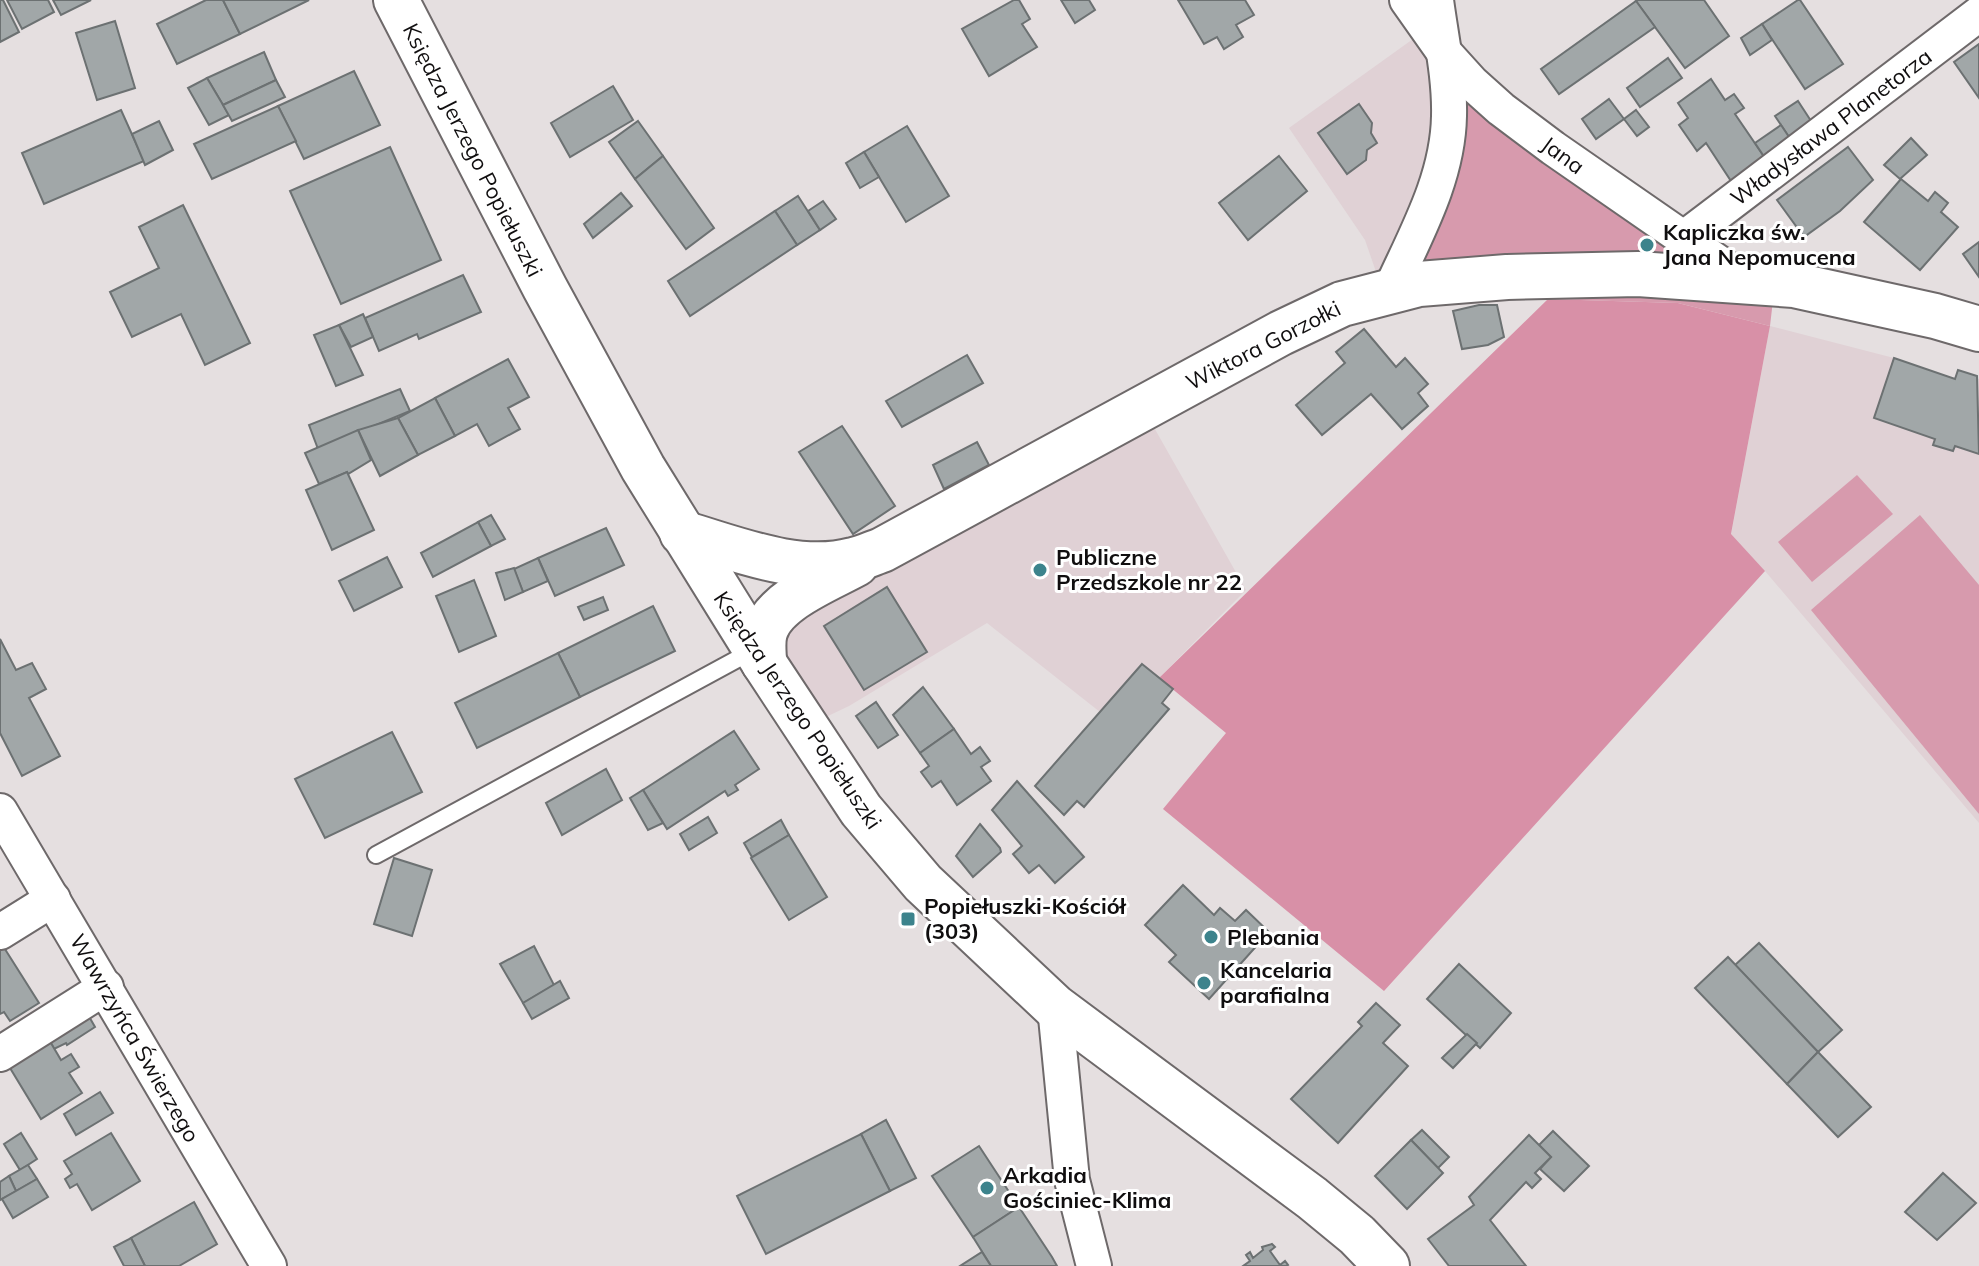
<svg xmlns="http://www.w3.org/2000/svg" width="1979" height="1266" viewBox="0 0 1979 1266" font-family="Mulish,sans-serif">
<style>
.built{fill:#e0d1d5}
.green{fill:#d79aad}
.forest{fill:#d890a7}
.building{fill:#a1a7a8;stroke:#6c7172;stroke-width:2}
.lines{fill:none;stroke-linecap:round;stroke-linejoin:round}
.lane-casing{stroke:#6e696a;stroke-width:20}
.street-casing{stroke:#6e696a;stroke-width:38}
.secondary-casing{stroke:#6e696a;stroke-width:48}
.lane{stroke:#fff;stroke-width:16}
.street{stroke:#fff;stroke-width:34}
.secondary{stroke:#fff;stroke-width:44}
.poi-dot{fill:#3c838c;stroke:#fff;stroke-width:3}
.labels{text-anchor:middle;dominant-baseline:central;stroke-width:6;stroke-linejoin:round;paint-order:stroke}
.street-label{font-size:22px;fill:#100e0f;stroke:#fff}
.poi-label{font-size:22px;font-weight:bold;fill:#100e0f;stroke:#fff;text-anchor:start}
</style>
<rect width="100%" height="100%" fill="#e5dfe0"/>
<g class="built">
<polygon points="1427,29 1449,115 1383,292 1365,240 1289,128"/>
<polygon points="1770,326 1894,358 1954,379 1958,370 1979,379 1979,823 1765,571 1731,535"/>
<polygon points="1143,408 1246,590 1159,678 1141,664 1100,712 987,623 849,706 805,727 764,633"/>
</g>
<g class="green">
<polygon points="1448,89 1775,283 1770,326 1678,303 1548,299 1567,276 1419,284 1417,232"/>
<polygon points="1857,475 1893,514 1812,582 1778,542"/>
<polygon points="1920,515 1979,585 1979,814 1811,610"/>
</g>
<polygon class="forest" points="1548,299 1678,303 1770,326 1731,534 1765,571 1384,991 1163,809 1226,733 1159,678"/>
<g class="building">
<polygon points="0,0 3,0 19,32 0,42"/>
<polygon points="7,0 48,0 54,12 22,29"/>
<polygon points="53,0 91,0 61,15"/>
<polygon points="206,0 223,0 240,34 177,64 157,24"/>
<polygon points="223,0 309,0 240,34"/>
<polygon points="1014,0 1019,0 1030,19 1022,24 1037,47 989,76 962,29"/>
<polygon points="1061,0 1089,0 1095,10 1075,23"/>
<polygon points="1178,0 1245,0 1254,15 1236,25 1243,37 1224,49 1217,37 1204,44"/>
<polygon points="1638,0 1704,0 1729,36 1685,68 1636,1"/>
<polygon points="1798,0 1800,0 1843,64 1805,89 1762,24"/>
<polygon points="1636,1 1655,27 1559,94 1541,69"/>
<polygon points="115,21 135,88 97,100 76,33"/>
<polygon points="1762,24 1772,40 1750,55 1741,38"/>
<polygon points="1979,44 1979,98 1954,62"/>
<polygon points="264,52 276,80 223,105 207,78"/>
<polygon points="1668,58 1682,78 1640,107 1627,88"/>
<polygon points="354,71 380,125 304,159 278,106"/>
<polygon points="207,78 229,115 209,125 188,88"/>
<polygon points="1711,79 1725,100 1734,94 1744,108 1735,114 1765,158 1731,181 1706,143 1697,151 1679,125 1688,118 1678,103"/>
<polygon points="276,80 285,97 232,121 223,105"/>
<polygon points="613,86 633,120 570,157 551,123"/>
<polygon points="1609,99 1624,119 1596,139 1582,119"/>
<polygon points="1798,101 1813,124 1791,140 1775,116"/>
<polygon points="1359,104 1372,123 1371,133 1377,143 1367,150 1366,160 1347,174 1318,133"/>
<polygon points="278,106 296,141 212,179 194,144"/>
<polygon points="121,110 144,161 44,204 22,153"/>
<polygon points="1636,110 1649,127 1637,136 1624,119"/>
<polygon points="159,121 173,150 145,165 132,134"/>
<polygon points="638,121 663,156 635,179 609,142"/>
<polygon points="1781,125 1791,140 1765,158 1755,143"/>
<polygon points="907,126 949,196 906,222 864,152"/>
<polygon points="1911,138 1927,155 1900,179 1884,165"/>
<polygon points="390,147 441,260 341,304 290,191"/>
<polygon points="1848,147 1873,180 1840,211 1804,237 1777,200"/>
<polygon points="864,152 879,177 860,188 846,163"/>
<polygon points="663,156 714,228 686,249 635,179"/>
<polygon points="1279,156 1307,191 1248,240 1219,203"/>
<polygon points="1901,179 1928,201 1935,192 1948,203 1941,212 1958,227 1920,270 1864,222"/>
<polygon points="621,193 632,206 593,238 584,224"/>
<polygon points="798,196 820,230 797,245 775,211"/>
<polygon points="823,201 836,219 820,230 808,211"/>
<polygon points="183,205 250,343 205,365 181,314 132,337 110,292 159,268 139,227"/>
<polygon points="775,211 797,245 690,316 668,281"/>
<polygon points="1979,242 1979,277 1963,254"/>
<polygon points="463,275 481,312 419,339 417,334 379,351 365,318"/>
<polygon points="1479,305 1497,305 1504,337 1488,345 1462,349 1453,311"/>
<polygon points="363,314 373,337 351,347 339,325"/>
<polygon points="339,325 363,375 336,386 314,335"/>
<polygon points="1364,329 1396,367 1405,358 1428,384 1418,393 1428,406 1402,429 1371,394 1322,435 1296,405 1345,363 1336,352"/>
<polygon points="967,355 983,383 902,427 886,401"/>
<polygon points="1894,358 1955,379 1958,370 1977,376 1979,454 1955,446 1953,451 1933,445 1935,439 1874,418"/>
<polygon points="508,359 529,397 508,408 520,429 489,446 477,424 455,436 435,398"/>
<polygon points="400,389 410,411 318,449 309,425"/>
<polygon points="435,398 455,436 418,455 398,418"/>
<polygon points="398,418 418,455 380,476 358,430"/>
<polygon points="842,426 895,506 853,534 799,452"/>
<polygon points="358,430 371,460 348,474 347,472 319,484 305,453"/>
<polygon points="977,442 989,465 944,489 933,465"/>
<polygon points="347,472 374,530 332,550 306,490"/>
<polygon points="491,515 505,539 491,546 478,522"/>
<polygon points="478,522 491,546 433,577 421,553"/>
<polygon points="606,528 624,565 555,596 538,558"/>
<polygon points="387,557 402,587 354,611 339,581"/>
<polygon points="538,558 548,581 523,592 514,569"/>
<polygon points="514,568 523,592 505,600 496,573"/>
<polygon points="474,580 496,636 459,652 436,596"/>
<polygon points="887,587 927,652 864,690 824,626"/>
<polygon points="603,597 608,610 584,620 578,607"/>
<polygon points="653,606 675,651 580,697 558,653"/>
<polygon points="0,639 16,670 32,663 46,689 29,698 60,756 22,776 0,733"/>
<polygon points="558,653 580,697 477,748 455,703"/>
<polygon points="1142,664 1173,689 1162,703 1169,709 1084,807 1077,801 1064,815 1035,786"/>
<polygon points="923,687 954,729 920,753 893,715"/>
<polygon points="876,702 898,735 878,748 856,716"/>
<polygon points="954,729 971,754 980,747 990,761 981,767 991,781 957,805 941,781 932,787 921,772 929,766 920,753"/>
<polygon points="734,731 759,769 735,785 738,790 728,796 725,791 667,829 643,790"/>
<polygon points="392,732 422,792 325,838 295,779"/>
<polygon points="606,769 622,800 562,835 546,803"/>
<polygon points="1017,781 1084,857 1055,883 1039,865 1029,873 1013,854 1022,846 992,810"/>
<polygon points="643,790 663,823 648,830 630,798"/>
<polygon points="708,817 717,833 689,850 680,834"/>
<polygon points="781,820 789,835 752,857 744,843"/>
<polygon points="980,824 1000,848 1001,852 973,877 956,856"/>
<polygon points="789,835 827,897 789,920 751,858"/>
<polygon points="394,858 432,870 412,936 374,924"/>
<polygon points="1183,885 1214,915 1220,908 1235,921 1246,910 1269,932 1209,999 1169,962 1176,955 1145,925"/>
<polygon points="1759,943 1842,1030 1818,1052 1735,965"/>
<polygon points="3,946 39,1003 10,1021 4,1012 0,1014 0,948"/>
<polygon points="534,946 554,985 523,1003 500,964"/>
<polygon points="1728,957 1818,1052 1787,1084 1695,988"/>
<polygon points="1459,964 1511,1013 1480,1048 1427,999"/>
<polygon points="560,981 569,998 532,1019 523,1003"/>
<polygon points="1376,1003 1400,1025 1383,1043 1408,1066 1338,1143 1291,1099 1362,1026 1358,1022"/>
<polygon points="87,1013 95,1027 67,1045 66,1043 54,1049 48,1038"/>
<polygon points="1467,1034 1477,1043 1453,1068 1442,1058"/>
<polygon points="48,1038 61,1060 71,1054 79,1067 69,1073 82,1093 41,1119 7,1063"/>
<polygon points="1818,1052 1871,1107 1838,1137 1787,1084"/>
<polygon points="100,1092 113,1113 76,1135 64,1114"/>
<polygon points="886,1120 916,1178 890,1191 861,1134"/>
<polygon points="1422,1130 1449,1157 1438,1168 1411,1140"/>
<polygon points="1553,1131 1589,1166 1564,1191 1540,1169 1551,1157 1539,1145"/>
<polygon points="21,1133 37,1159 20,1170 4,1144"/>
<polygon points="111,1133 140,1181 92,1210 77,1184 70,1188 65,1179 72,1174 64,1161"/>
<polygon points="861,1134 890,1191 766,1254 737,1196"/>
<polygon points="1529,1135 1551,1157 1535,1173 1541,1179 1532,1188 1526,1182 1490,1220 1526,1266 1449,1266 1428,1239 1474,1205 1469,1197"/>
<polygon points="1411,1140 1443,1173 1407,1209 1375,1176"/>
<polygon points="979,1146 1019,1207 973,1237 932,1176"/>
<polygon points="28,1165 37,1179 16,1191 9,1176"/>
<polygon points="1943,1173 1976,1203 1937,1240 1905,1212"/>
<polygon points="9,1176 16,1191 0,1200 0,1182"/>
<polygon points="37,1179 48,1197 13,1218 2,1199"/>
<polygon points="194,1202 217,1244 179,1266 145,1266 131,1238"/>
<polygon points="1019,1207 1052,1257 1057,1266 991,1266 973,1237"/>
<polygon points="131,1238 145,1266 124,1266 114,1247"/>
<polygon points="1272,1244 1275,1247 1270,1251 1280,1265 1285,1261 1288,1265 1286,1266 1243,1266 1250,1261 1246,1255 1250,1252 1253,1258 1263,1250 1262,1247"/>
<polygon points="982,1252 991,1266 960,1266"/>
</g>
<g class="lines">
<defs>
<polyline id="lane" points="376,855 754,650"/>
<g id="street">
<polyline points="1407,0 1443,51 1472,83 1501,109 1553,148 1745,281"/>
<polyline points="1683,239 1979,14"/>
<path d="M1391 289C1416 234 1448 178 1449 116 1450 78 1441 38 1436 0"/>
<polyline points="0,811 269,1266"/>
<polyline points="0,932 53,899"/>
<polyline points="1055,1007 1072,1180 1094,1266"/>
<polyline points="0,1054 106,987"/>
</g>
<g id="secondary">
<polyline points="396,0 545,288 643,468 764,663 861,810 923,883 1055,1007 1312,1198 1357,1235 1387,1266"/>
<path d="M682 533C735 548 797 575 853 560 863 558 873 553 882 550L1281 333 1342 304 1419 284 1507 277 1638 274 1794 285 1935 316 1979 329"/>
<path d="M764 663C764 653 762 642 765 632 774 600 829 579 856 564"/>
</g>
</defs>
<use href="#lane" class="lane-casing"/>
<use href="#street" class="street-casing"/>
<use href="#secondary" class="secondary-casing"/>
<use href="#lane" class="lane"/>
<use href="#street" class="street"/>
<use href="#secondary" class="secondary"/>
</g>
<g class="poi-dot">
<circle cx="1647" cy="245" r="8"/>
<circle cx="1040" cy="570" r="8"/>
<rect x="900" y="911" width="16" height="16" rx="4"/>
<circle cx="1211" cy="937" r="8"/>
<circle cx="1204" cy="983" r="8"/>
<circle cx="987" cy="1188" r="8"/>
</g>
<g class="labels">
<g class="street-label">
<text transform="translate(1831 127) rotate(-37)">Władysława Planetorza</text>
<text transform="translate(473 150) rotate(63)">Księdza Jerzego Popiełuszki</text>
<text transform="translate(1563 155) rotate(36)">Jana</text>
<text transform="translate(1263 345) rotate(-27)">Wiktora Gorzołki</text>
<text transform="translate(798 710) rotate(56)">Księdza Jerzego Popiełuszki</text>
<text transform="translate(135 1038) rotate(60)">Wawrzyńca Świerzego</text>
</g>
<g class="poi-label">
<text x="1663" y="232">Kapliczka św.<tspan x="1663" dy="25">Jana Nepomucena</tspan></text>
<text x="1056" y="557">Publiczne<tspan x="1056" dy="25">Przedszkole nr 22</tspan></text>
<text x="924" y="906">Popiełuszki-Kościół<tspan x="924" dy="25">(303)</tspan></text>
<text x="1227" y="937">Plebania</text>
<text x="1220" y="970">Kancelaria<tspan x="1220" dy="25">parafialna</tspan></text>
<text x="1003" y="1175">Arkadia<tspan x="1003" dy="25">Gościniec-Klima</tspan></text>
</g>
</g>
</svg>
